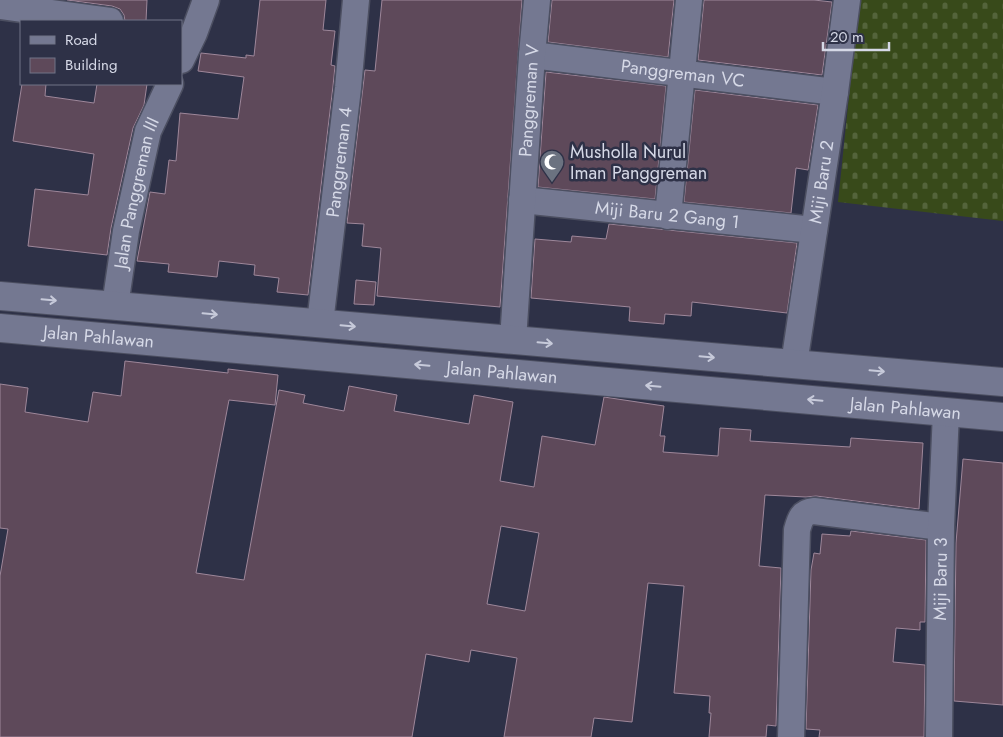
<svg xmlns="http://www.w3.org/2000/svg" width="1003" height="737" viewBox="0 0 1003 737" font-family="Jost,sans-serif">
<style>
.cemetery{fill:url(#cemetery-stones)}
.building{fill:#5e495a;stroke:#9e879a;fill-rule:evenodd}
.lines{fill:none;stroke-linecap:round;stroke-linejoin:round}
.minor-casing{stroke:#4c4f61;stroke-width:29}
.secondary-casing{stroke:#4c4f61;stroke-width:30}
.minor{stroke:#747891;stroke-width:26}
.secondary{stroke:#747891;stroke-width:28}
.oneway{stroke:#c7cada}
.labels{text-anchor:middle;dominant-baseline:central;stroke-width:5;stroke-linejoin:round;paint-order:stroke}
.street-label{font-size:18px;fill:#d6d9e7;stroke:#2e3147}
.poi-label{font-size:18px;fill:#d6d9e7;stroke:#2e3147;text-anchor:start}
</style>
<defs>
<pattern id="cemetery-stones" width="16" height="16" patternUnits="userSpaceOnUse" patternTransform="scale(1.25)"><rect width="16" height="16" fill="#384a1a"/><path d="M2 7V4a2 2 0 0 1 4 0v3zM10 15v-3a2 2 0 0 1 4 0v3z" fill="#54643b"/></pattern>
</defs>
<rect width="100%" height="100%" fill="#2e3147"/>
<polygon class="cemetery" points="859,0 1003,0 1003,221 838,202"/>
<g class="building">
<polygon points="67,0 147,0 146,21 125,21 124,15 120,9 112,6"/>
<polygon points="260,0 326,0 323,30 335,31 331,65 335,66 333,86 308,295 277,292 279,278 254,275 255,265 219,261 217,277 168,272 169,264 137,261 150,192 165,194 169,160 176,161 180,113 238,119 244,77 198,71 201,53 246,58 246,55 254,56"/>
<polygon points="382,0 522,0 500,307 377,296 381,248 362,246 364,224 347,223 365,70 375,71"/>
<polygon points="552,0 674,0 668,57 548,42"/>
<polygon points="704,0 814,0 832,2 822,75 698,60"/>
<polygon points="546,72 666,86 655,199 538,187"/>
<polygon points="22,84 46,84 45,96 94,103 97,84 147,84 144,105 133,128 111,228 107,255 28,246 35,189 88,195 94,154 13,141"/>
<polygon points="695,90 818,105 808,170 796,168 791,213 684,202"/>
<polygon points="609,224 797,243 787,313 692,302 691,316 665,314 664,324 629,321 630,307 531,298 535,239 571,242 572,236 606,239"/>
<polygon points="356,280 376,282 374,305 354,304"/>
<path d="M125 361 228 373V369L278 375 275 405 229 400 196 573 244 580 279 390 305 395 303 403 344 411 349 386 397 395 394 411 469 424 474 395 513 402 500 481 534 487 542 436 595 445 604 397 664 406 660 436H665L663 452 718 456 720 428 751 430 750 441 850 447 851 438 923 443 919 509 816 496 806 497 765 495 759 566 781 568 776 726 767 725 766 737H709L711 713H709L710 696 674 693 684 586 648 583 632 722 594 718 591 737H504L517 658 471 650 469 662 426 654 412 737H0V576L8 529 0 528V384L28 388 25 412 88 422 93 392 121 396ZM501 526 539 533 525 611 487 604Z"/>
<polygon points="963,459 1003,463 1003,705 954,701 956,543"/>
<polygon points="851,531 926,540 925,622 920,622 920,630 896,628 893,662 925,665 924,737 819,737 820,730 806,729 811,570 814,553 820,554 822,534 850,536"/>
</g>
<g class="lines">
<defs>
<g id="minor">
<polyline points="0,6 110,21"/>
<path id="s1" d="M532 55 835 92"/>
<polyline points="181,60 194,33 206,0"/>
<path id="s2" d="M522 200 814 230"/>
<polyline points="668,216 689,0"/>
<path id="s3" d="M115 306 126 231 148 131 170 84"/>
<path id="s4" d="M320 323 348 88 356 0"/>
<path id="s5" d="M513 340 532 55 537 0"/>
<path id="s6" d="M794 364 835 92 847 0"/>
<path d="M791 737 797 530C800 519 802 512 814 511L941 527"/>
<path id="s7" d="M939 737 941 527 946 412"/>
</g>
<g id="secondary">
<polyline points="0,296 1003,382"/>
<path id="s8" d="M0 328 1003 417"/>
</g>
</defs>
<use href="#minor" class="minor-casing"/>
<use href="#secondary" class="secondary-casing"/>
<use href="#minor" class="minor"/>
<use href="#secondary" class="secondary"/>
</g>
<defs><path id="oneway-shaft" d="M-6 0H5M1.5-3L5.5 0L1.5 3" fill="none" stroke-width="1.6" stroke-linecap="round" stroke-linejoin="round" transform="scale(1.25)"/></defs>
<g class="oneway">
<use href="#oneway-shaft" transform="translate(49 300) rotate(5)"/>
<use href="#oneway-shaft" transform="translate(210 314) rotate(5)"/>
<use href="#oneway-shaft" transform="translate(348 326) rotate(5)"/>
<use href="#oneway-shaft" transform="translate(545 343) rotate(5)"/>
<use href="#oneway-shaft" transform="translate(707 357) rotate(5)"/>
<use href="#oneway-shaft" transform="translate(422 365) rotate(-175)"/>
<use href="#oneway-shaft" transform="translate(877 371) rotate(5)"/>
<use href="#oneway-shaft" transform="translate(653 386) rotate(-175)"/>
<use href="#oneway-shaft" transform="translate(815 400) rotate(-175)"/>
</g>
<defs>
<symbol id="mosque-pin" viewBox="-11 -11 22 30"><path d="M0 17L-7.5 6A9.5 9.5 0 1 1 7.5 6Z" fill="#6b7280" stroke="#2e3147"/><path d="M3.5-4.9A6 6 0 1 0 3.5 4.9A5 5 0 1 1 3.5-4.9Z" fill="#fff"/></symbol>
</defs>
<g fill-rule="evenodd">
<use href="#mosque-pin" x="538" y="148" width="28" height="38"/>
</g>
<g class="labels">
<g class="street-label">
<text stroke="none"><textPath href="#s1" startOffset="152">Panggreman VC</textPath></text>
<text stroke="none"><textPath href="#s5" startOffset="240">Panggreman V</textPath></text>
<text stroke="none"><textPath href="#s4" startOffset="162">Panggreman 4</textPath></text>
<text stroke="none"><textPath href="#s6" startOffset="184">Miji Baru 2</textPath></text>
<text stroke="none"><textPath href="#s3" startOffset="115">Jalan Panggreman III</textPath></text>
<text stroke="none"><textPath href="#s2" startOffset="146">Miji Baru 2 Gang 1</textPath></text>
<text stroke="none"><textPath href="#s8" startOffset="99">Jalan Pahlawan</textPath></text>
<text stroke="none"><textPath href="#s8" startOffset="504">Jalan Pahlawan</textPath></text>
<text stroke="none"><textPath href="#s8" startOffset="909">Jalan Pahlawan</textPath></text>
<text stroke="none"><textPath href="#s7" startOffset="158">Miji Baru 3</textPath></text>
</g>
<g class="poi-label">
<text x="570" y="152">Musholla Nurul<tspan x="570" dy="21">Iman Panggreman</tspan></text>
</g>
</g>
<rect x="20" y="20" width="162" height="65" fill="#2e3147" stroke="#717487"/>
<rect x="30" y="36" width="25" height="8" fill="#747891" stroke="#717487"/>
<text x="65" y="45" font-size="15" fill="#d6d9e7">Road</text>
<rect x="30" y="58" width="25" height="15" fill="#5e495a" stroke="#717487"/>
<text x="65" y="70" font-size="15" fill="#d6d9e7">Building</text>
<path d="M823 42v8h66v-8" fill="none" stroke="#d6d9e7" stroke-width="2.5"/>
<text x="830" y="42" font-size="15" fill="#d6d9e7" stroke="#2e3147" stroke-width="4" paint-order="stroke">20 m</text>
</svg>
